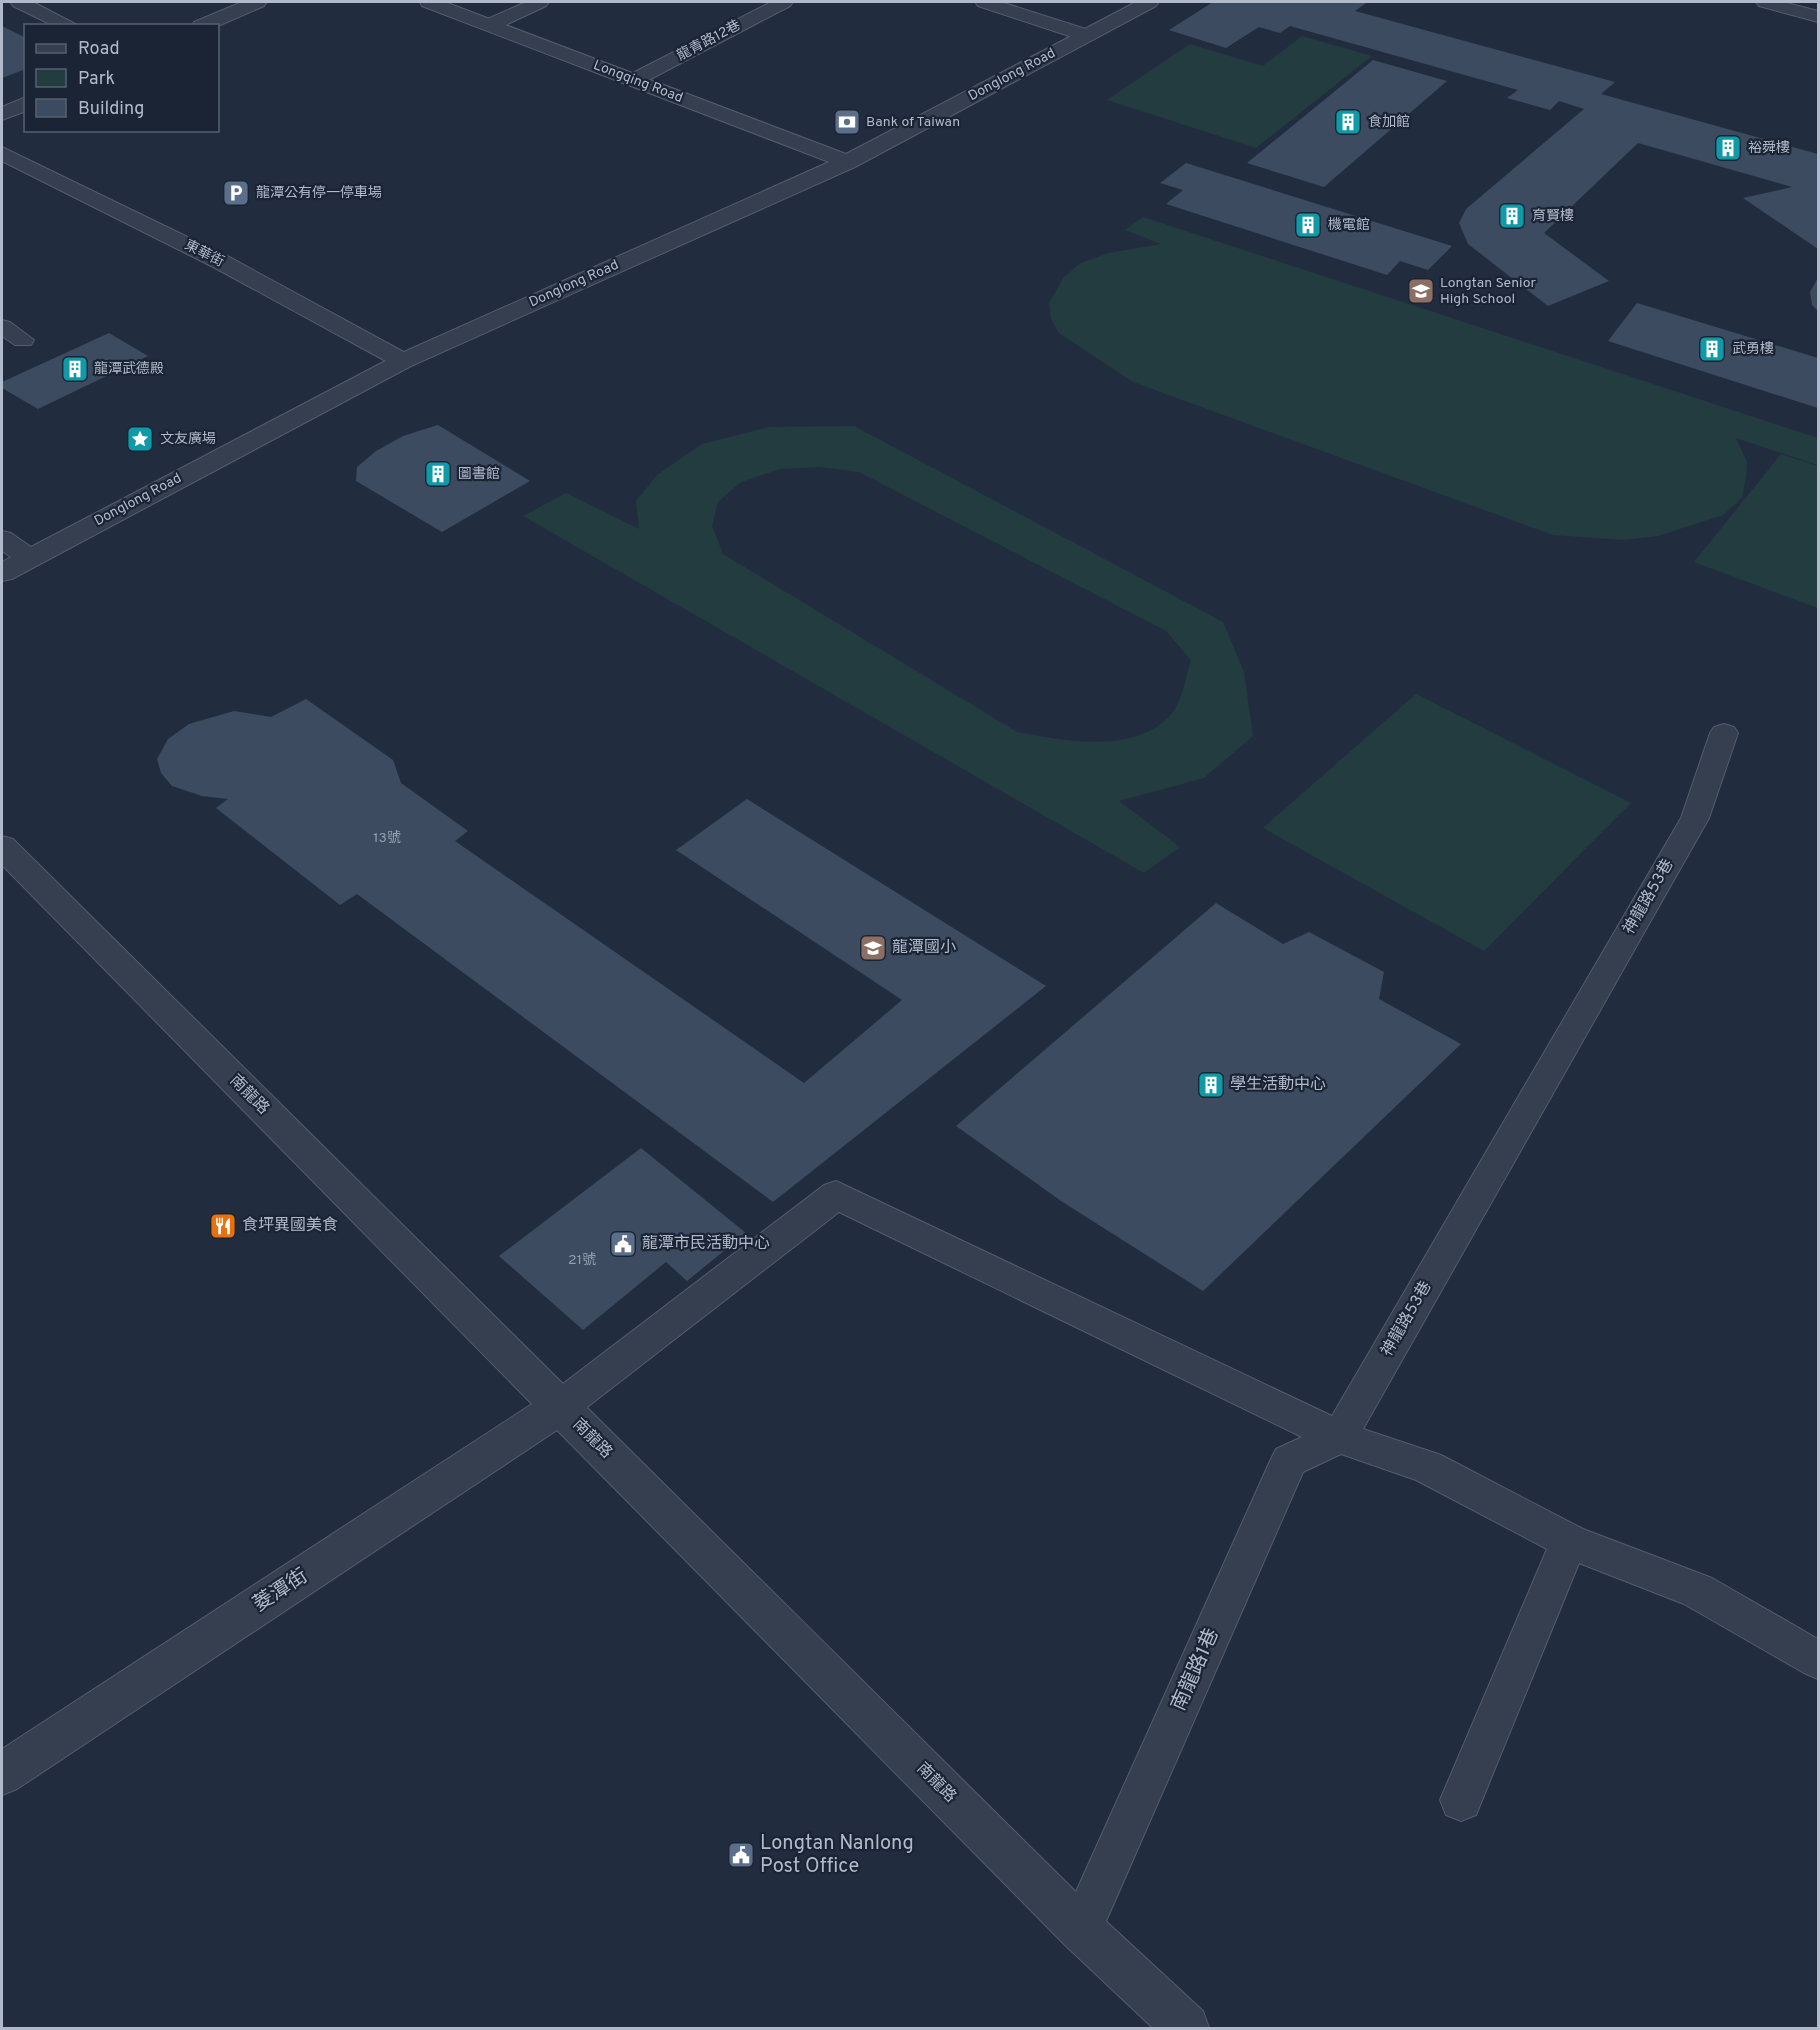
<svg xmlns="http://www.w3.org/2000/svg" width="1820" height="2030" viewBox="0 0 1820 2030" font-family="Overpass,'Noto Sans TC',sans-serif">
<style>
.green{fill:#233c40;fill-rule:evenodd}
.building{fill:#3c4b5f}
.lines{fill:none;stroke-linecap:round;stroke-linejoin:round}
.service-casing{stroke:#535d6d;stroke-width:2}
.minor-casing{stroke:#535d6d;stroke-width:2}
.tertiary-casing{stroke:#535d6d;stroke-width:2}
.service{fill:#353f4f;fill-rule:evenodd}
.minor{fill:#353f4f;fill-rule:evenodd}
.tertiary{fill:#353f4f;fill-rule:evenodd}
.labels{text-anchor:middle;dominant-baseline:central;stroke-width:4.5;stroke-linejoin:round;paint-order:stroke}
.far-street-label{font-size:14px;fill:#b1baca;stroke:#1a2434}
.far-poi-label{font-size:14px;fill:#b1baca;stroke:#1a2434;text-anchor:start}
.number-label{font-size:14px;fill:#949eaf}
.street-label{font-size:16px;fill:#b1baca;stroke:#1a2434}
.poi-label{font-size:16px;fill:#b1baca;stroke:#1a2434;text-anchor:start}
.near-street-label{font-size:20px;fill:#b1baca;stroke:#1a2434}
.near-poi-label{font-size:20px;fill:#b1baca;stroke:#1a2434;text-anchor:start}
</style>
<rect width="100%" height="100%" fill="#212d3f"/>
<g class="green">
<polygon points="1302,36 1372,56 1256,148 1107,100 1190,44 1263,66"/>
<polygon points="1143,217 1818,438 1818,465 1736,438 1747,462 1746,477 1742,498 1723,515 1658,536 1624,540 1553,535 1133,382 1059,333 1051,319 1049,303 1064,277 1081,263 1109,253 1161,244 1125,230"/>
<path d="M854 426 1223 622 1244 672 1253 736 1204 778 1119 801 1180 847 1144 873 523 516 566 493 639 529 636 501 657 475 702 444 769 427ZM819 467 859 472 1166 631 1191 660C1186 675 1183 700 1172 713 1138 755 1063 741 1017 732L723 554 712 526 718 502 741 482 780 469Z"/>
<polygon points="1781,454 1818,466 1818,608 1694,562"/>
<polygon points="1416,694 1631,803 1484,951 1263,828"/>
</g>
<g class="building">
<polygon points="1213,2 1360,2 1366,3 1355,11 1615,82 1601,94 1818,154 1818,249 1743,198 1792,187 1638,143 1544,233 1609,281 1548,306 1468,244 1459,223 1466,209 1584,109 1559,101 1550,110 1507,98 1518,90 1290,26 1280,33 1259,27 1226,48 1169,30"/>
<polygon points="2,26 26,38 26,69 2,78"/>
<polygon points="1373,60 1447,81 1324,187 1247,163"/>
<polygon points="1186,163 1452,246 1428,270 1400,261 1387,275 1166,204 1183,190 1160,183"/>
<polygon points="1818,278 1818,311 1812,305 1810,292"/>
<polygon points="1637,303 1818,358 1818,408 1608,341"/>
<polygon points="109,333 148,356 38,409 2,388 2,382"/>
<polygon points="438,425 530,481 442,532 356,481 357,467 376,451 403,436"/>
<polygon points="306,699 393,760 401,783 468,831 455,841 804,1083 902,1000 676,850 747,799 1046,986 773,1202 357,894 340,905 216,808 228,799 202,796 172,786 161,773 157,759 168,739 189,724 234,711 271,717"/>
<polygon points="1216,903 1283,944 1309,932 1384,972 1379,999 1461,1044 1203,1291 1061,1201 956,1126"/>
<polygon points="641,1148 746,1233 687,1281 666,1262 583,1330 499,1256"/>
</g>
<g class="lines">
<defs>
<g id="service">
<polygon points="10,2 33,2 79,26 54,26 13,6"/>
<polygon points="526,2 549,2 546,6 497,29 490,31 481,25 483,21"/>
<polygon points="771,2 793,2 790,6 641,84 634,86 624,80 627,76"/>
<polygon points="975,2 1001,2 1092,31 1094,35 1092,39 1078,39 978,6"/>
<polygon points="1756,2 1783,2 1818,11 1818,22 1759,6"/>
<polygon points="2,147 231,258 411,356 414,361 411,366 395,366 215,268 2,161"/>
<polygon points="2,320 10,322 34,340 31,345 15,345 2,336"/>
<polygon points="1724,724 1734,727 1738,733 1709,818 1363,1429 1441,1455 1583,1529 1712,1578 1818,1639 1818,1679 1804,1673 1684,1604 1579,1563 1476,1815 1461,1821 1446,1815 1440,1800 1547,1549 1416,1480 1341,1454 1303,1472 1096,1944 1081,1951 1066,1944 1059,1929 1066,1914 1270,1461 1276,1449 1302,1437 839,1212 573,1418 560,1423 547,1418 542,1407 547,1396 824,1185 836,1181 1332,1416 1681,818 1710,733 1714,727"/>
</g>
<g id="minor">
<polygon points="420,2 445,2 846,154 1136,2 1159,2 1156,6 855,167 411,366 12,579 2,581 2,562 11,557 2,551 2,531 11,533 31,547 395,356 829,162 422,6"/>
<polygon points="2,836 13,839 1097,1913 1203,2011 1209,2028 1153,2028 1065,1945 557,1430 17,1789 2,1795 2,1749 532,1404 2,865"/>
</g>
<g id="tertiary">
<polygon points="242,2 267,2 264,6 218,26 192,26 194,22"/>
<polygon points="26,97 26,111 2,120 2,107"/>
</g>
</defs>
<use href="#service" class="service-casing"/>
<use href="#minor" class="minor-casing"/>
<use href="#tertiary" class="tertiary-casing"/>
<use href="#service" class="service"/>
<use href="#minor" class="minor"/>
<use href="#tertiary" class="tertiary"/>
</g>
<defs>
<symbol id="bank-square" viewBox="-11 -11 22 22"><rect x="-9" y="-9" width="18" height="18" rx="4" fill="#5c6f8a" stroke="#1a2434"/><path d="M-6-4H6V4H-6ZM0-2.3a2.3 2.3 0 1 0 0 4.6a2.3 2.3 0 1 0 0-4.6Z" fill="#fff"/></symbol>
<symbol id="building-square" viewBox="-11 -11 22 22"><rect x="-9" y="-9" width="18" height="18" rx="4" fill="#0f9aa8" stroke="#1a2434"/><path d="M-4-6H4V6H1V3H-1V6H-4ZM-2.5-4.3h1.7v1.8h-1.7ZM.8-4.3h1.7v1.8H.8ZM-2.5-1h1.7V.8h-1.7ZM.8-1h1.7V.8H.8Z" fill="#fff"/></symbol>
<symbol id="parking-square" viewBox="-11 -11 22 22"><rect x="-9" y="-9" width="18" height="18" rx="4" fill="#5c6f8a" stroke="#1a2434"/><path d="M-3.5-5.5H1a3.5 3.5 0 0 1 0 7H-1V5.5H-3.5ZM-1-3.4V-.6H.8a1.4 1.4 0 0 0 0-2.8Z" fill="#fff"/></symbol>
<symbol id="school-square" viewBox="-11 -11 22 22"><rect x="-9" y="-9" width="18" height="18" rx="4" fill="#8d6e63" stroke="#1a2434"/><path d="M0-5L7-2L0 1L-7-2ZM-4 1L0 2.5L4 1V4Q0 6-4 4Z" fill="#fff"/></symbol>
<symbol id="sight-square" viewBox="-11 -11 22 22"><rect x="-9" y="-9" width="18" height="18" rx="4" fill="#0f9aa8" stroke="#1a2434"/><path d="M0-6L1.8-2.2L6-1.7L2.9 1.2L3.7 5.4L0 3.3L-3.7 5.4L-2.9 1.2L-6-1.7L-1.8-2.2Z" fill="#fff"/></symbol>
<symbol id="restaurant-square" viewBox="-11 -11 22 22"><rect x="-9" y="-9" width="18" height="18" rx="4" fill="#e8710a" stroke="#1a2434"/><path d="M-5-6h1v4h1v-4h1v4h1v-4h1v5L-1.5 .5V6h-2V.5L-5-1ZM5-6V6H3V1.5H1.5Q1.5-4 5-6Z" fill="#fff"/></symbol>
<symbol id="civic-square" viewBox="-11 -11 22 22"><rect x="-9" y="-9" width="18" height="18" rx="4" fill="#5c6f8a" stroke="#1a2434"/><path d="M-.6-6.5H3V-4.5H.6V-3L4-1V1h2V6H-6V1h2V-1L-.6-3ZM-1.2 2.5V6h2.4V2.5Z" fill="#fff"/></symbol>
</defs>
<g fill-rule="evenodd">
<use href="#bank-square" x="832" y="107" width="30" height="30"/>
<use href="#building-square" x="1333" y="107" width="30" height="30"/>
<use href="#building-square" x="1713" y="133" width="30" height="30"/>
<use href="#parking-square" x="221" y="178" width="30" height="30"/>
<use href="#building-square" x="1497" y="201" width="30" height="30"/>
<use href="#building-square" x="1293" y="210" width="30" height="30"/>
<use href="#school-square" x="1406" y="276" width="30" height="30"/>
<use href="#building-square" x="1697" y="334" width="30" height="30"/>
<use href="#building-square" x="60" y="354" width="30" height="30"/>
<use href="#sight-square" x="125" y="424" width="30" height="30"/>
<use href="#building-square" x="423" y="459" width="30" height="30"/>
<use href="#school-square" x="858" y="933" width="30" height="30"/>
<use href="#building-square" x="1196" y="1070" width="30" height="30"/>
<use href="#restaurant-square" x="208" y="1211" width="30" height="30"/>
<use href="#civic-square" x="608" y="1229" width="30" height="30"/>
<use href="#civic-square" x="726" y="1840" width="30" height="30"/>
</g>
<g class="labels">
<g class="far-street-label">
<text transform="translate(709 41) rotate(-28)">龍青路12巷</text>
<text transform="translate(1012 75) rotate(-28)">Donglong Road</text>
<text transform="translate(638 82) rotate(21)">Longqing Road</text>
<text transform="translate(204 254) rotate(27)">東華街</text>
<text transform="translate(574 284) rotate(-24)">Donglong Road</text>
<text transform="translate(138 500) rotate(-28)">Donglong Road</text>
</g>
<g class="far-poi-label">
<text x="866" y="122">Bank of Taiwan</text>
<text x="1368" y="122">食加館</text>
<text x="1748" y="148">裕舜樓</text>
<text x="256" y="193">龍潭公有停一停車場</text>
<text x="1532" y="216">育賢樓</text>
<text x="1328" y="225">機電館</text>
<text x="1440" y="283">Longtan Senior<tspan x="1440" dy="16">High School</tspan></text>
<text x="1732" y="349">武勇樓</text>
<text x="94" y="369">龍潭武德殿</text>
<text x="160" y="439">文友廣場</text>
<text x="458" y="474">圖書館</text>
</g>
<g class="number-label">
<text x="387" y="838">13號</text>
<text x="582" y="1260">21號</text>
</g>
<g class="street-label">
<text transform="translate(1649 897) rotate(-60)">神龍路53巷</text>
<text transform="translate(249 1095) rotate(45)">南龍路</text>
<text transform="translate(1407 1319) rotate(-60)">神龍路53巷</text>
<text transform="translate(592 1439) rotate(45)">南龍路</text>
<text transform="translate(936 1783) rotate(45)">南龍路</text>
</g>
<g class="poi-label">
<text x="892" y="948">龍潭國小</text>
<text x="1230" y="1085">學生活動中心</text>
<text x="242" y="1226">食坪異國美食</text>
<text x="642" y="1244">龍潭市民活動中心</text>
</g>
<g class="near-street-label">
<text transform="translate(281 1591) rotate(-33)">菱潭街</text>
<text transform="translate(1196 1670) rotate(-66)">南龍路1巷</text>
</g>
<g class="near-poi-label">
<text x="760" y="1844">Longtan Nanlong<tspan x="760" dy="23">Post Office</tspan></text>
</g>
</g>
<rect width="1820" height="2030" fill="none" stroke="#b1baca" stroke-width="6"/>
<rect x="24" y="24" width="195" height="108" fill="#1a2434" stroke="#566070" stroke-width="1.5"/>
<rect x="36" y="44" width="30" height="9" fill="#353f4f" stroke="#566070" stroke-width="1.5"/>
<text x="78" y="54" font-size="18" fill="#b1baca">Road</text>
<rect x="36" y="69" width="30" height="18" fill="#233c40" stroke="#566070" stroke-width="1.5"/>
<text x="78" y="84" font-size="18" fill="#b1baca">Park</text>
<rect x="36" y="99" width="30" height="18" fill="#3c4b5f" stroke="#566070" stroke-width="1.5"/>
<text x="78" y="114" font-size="18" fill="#b1baca">Building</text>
</svg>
